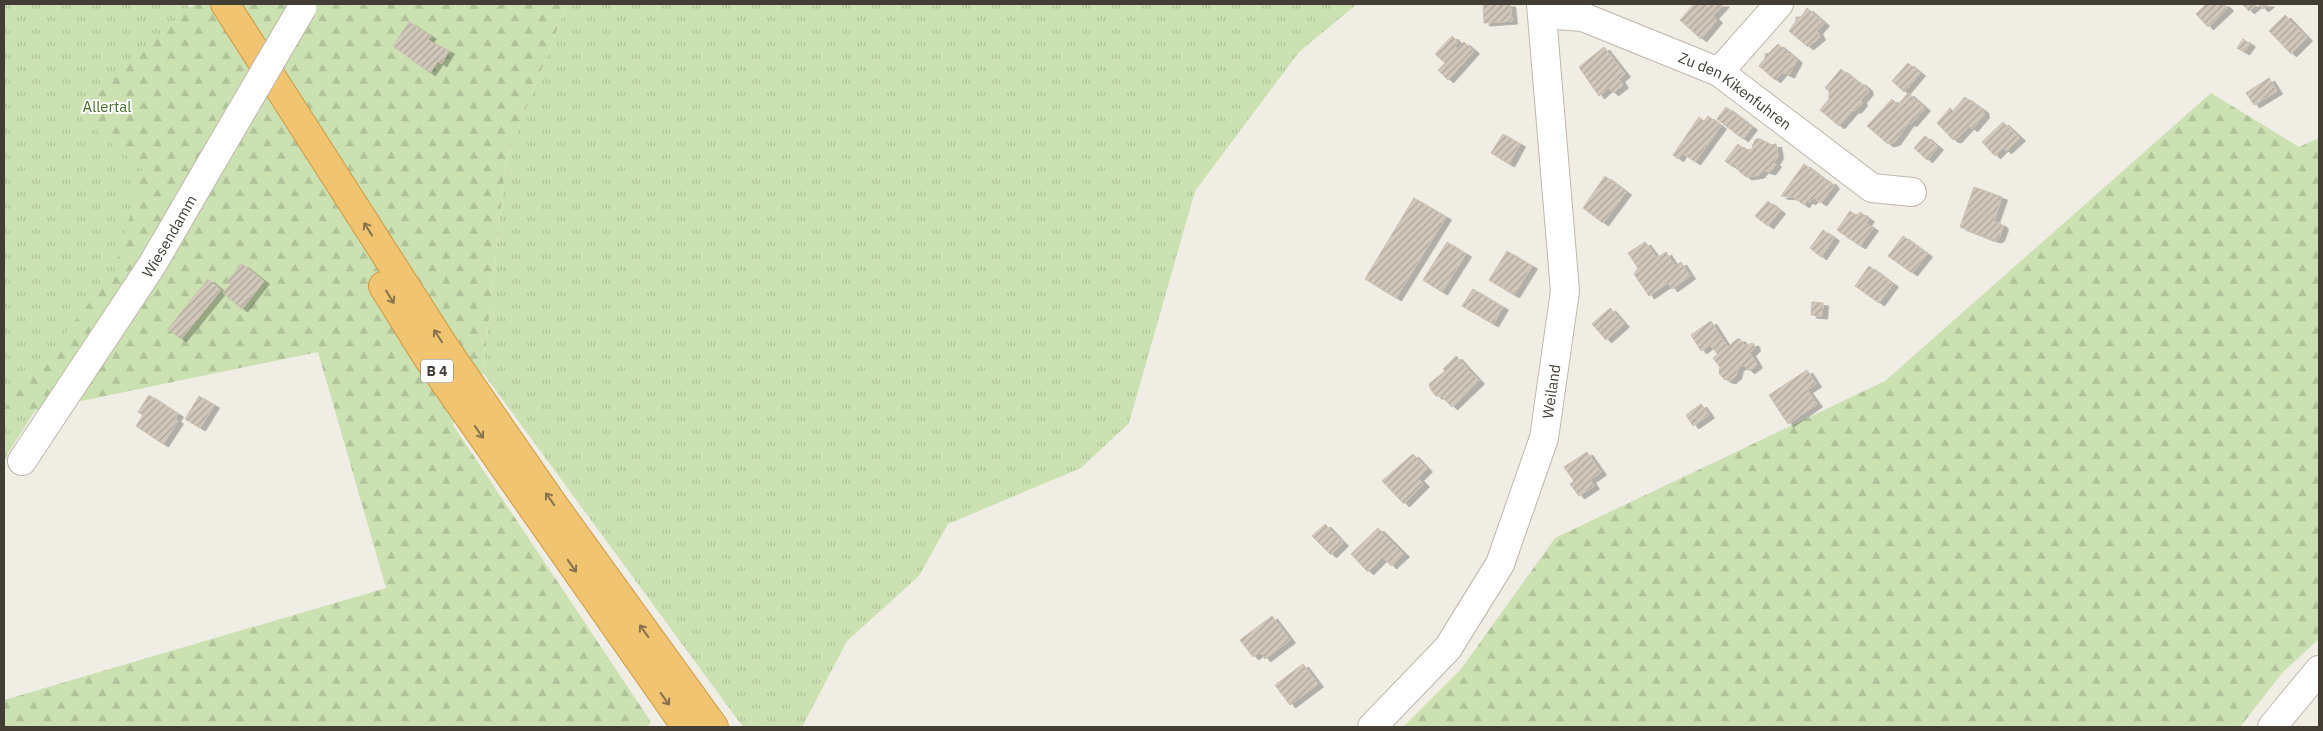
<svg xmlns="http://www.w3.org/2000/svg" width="2323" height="731" viewBox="0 0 2323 731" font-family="'IBM Plex Sans',sans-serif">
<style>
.grass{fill:url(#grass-tufts)}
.forest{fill:url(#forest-firs)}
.building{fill:url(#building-hatch);stroke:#cbc0af;filter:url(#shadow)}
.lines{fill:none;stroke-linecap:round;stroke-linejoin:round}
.minor-casing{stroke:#beb7ab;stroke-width:30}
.highway-casing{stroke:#cd9842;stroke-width:30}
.minor{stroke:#fff;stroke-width:28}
.highway{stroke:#f0c470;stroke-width:28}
.minor-bridge-casing{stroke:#beb7ab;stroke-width:30;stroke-linecap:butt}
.minor-bridge{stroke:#fff;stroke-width:28}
.oneway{stroke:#88734d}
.labels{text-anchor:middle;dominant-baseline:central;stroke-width:4;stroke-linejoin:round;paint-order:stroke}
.shield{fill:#fff;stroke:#7b7772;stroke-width:1}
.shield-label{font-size:14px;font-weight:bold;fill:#423d35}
.street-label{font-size:15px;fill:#423d35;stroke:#fff}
.park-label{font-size:15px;fill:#476e2e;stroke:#fff}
</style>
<defs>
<pattern id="grass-tufts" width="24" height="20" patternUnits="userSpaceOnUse" patternTransform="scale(1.25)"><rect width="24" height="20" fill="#cce1b1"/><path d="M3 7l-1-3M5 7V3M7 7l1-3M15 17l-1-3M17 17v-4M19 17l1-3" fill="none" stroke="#b0c299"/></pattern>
<pattern id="forest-firs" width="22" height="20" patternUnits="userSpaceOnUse" patternTransform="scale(1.25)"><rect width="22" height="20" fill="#cce1b1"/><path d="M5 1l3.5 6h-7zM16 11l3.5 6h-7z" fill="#b0c299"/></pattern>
<pattern id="building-hatch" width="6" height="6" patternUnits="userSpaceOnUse" patternTransform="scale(1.25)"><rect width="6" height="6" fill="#d1c8bb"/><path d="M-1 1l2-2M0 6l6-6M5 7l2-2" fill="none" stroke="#aba499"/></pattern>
<filter id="shadow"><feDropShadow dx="5.5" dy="3" stdDeviation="0" flood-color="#0004"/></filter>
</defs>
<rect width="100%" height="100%" fill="#f0ede5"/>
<g class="grass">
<polygon points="4,4 187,4 242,86 8,453 4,463"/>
<polygon points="567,4 1357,4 1299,52 1195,191 1129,423 1081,468 948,524 919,576 847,641 802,727 743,727 483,373 506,160"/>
</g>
<g class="forest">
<polygon points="195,4 567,4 506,160 483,373 453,425 651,722 647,727 4,727 4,700 386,588 318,352 4,417 4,410 114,272 143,170 77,114 186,10"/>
<polygon points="2211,93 2299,147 2319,138 2319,639 2282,673 2240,727 1403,727 1461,669 1555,538 1885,381"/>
</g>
<g class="building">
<polygon points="1483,4 1510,4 1512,21 1484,23"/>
<polygon points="1694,4 1724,4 1713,16 1717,20 1701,39 1680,20"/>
<polygon points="2206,4 2224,4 2228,8 2208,27 2196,14"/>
<polygon points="2242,4 2269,4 2263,9 2258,4 2256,5 2249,11"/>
<polygon points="1807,8 1824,23 1817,31 1820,37 1808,47 1789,31 1796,21 1796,17 1801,17"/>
<polygon points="2285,15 2307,38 2291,54 2269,31"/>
<polygon points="409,22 431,36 428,40 449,51 441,64 438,61 430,73 393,46"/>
<polygon points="1452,36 1458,42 1455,46 1457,49 1464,42 1474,51 1448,80 1438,70 1445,63 1435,54"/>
<polygon points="2243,39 2250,44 2244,52 2237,48"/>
<polygon points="1778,44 1797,60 1789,75 1782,72 1775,80 1759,66 1765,58 1765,54 1769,53"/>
<polygon points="1604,47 1625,74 1619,79 1623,85 1613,93 1608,88 1599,96 1579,67"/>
<polygon points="1908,63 1920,73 1904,92 1892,81"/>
<polygon points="1841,69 1857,82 1860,82 1867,88 1868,92 1861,100 1862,103 1856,110 1853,110 1839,126 1820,110 1829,99 1829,91 1825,88"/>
<polygon points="2269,78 2277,91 2254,105 2246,93"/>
<polygon points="1908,93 1925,108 1911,124 1909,122 1895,142 1888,144 1867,126 1892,99 1898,105"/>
<polygon points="1965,97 1983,110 1984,115 1972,129 1969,126 1956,140 1952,139 1937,123 1950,108 1953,111"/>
<polygon points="1726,107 1752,127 1743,139 1717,119"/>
<polygon points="1708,116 1721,126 1695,162 1682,153 1678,159 1673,155 1699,117 1704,121"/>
<polygon points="2003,122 2020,138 2006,151 2003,148 1995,156 1982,142"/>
<polygon points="1503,134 1520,144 1509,164 1491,153"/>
<polygon points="1925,136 1938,147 1927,160 1914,148"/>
<polygon points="1756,139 1761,139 1770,145 1776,144 1778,156 1774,162 1776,164 1770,172 1763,170 1759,175 1746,177 1739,171 1735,163 1733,167 1725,161 1738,144 1745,150 1753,149 1752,146"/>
<polygon points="1804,164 1828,182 1830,181 1834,186 1821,203 1814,198 1810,202 1807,200 1804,205 1793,197 1781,196"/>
<polygon points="1605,176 1626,192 1603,223 1583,208"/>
<polygon points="1974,187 2002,197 1995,217 1967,207"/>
<polygon points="1414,198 1446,217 1396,298 1365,279"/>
<polygon points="1768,201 1780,211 1768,226 1755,216"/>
<polygon points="1967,207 1995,217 1994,221 2001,224 2003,227 1999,238 1996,240 1988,238 1960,227"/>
<polygon points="1850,211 1857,216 1860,212 1869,219 1866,223 1873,228 1860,246 1837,230"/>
<polygon points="1823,230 1834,238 1821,257 1810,248"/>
<polygon points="1903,236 1927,254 1912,273 1888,256"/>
<polygon points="1447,242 1466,254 1442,292 1423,280"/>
<polygon points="1645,242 1657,258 1666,252 1675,266 1681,262 1690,276 1672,289 1668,283 1649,296 1634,274 1638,268 1628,253"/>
<polygon points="1507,251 1532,266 1514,295 1489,280"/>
<polygon points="242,264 264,281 242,309 223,293 231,284 227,282"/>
<polygon points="1869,266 1893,284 1879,303 1855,286"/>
<polygon points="208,279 221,290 181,339 168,329"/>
<polygon points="1473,289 1503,307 1493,324 1462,306"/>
<polygon points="1812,302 1823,303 1822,316 1811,315"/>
<polygon points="1610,308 1624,324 1606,340 1592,324"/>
<polygon points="1711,321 1721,337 1701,351 1691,335"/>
<polygon points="1721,337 1728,347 1737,339 1740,339 1745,346 1752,343 1754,344 1755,348 1750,353 1757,365 1749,371 1743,365 1738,368 1736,376 1730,381 1724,379 1719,373 1720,367 1713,358 1717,355 1717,353 1710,345"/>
<polygon points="1456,356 1479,381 1452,407 1441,396 1436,396 1431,390 1429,384 1445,371 1443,369"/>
<polygon points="1807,370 1816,384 1807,390 1817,404 1788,424 1769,395"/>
<polygon points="149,395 178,414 175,419 178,421 163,444 136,426 143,415 138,412"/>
<polygon points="199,396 214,405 200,428 185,419"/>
<polygon points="1701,404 1709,415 1693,426 1686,415"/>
<polygon points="1587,452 1601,472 1590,480 1594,486 1579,496 1570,484 1574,481 1564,467"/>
<polygon points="1413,454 1427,469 1418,478 1424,484 1404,504 1382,481"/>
<polygon points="1325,524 1343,543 1331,555 1312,536"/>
<polygon points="1378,528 1404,554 1391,566 1383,557 1368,572 1351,554"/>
<polygon points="1272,616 1290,640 1265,659 1260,652 1253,657 1240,640"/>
<polygon points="1303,664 1318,684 1290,705 1275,685"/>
</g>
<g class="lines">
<defs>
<g id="minor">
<path id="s1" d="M1543 14 1583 17 1719 72 1872 188 1912 192"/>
<polyline points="1719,72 1779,4"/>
<path id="s2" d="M22 461 152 265 213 160"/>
<path id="s3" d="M1372 727 1448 648 1500 564 1544 438 1565 291 1541 4"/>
<polyline points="2272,727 2319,670"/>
</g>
<g id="highway">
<polyline points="225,4 446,349 553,504 714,727"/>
<polyline points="383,286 429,360 686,727"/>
</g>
</defs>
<use href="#minor" class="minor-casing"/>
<use href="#highway" class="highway-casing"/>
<use href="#minor" class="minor"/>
<use href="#highway" class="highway"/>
<defs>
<polyline id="minor-bridge" points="213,160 302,8"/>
</defs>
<use href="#minor-bridge" class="minor-bridge-casing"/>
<use href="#minor-bridge" class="minor-bridge"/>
</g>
<defs><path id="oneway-shaft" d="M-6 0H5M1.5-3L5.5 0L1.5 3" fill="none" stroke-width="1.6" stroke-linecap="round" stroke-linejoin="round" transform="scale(1.25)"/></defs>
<g class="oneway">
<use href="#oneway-shaft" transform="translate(368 229) rotate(-122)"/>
<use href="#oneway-shaft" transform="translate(390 297) rotate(58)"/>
<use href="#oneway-shaft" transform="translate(438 336) rotate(-123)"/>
<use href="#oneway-shaft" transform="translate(479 432) rotate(55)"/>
<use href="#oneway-shaft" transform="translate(550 499) rotate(-125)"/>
<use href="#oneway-shaft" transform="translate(572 566) rotate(55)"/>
<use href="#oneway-shaft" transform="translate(644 631) rotate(-126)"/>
<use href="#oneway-shaft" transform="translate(665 699) rotate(54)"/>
</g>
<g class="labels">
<rect class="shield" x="421" y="359.5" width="32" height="23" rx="4"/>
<g class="shield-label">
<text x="437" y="371">B 4</text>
</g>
<g class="street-label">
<text stroke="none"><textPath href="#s1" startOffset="210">Zu den Kikenfuhren</textPath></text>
<text stroke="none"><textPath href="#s2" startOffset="269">Wiesendamm</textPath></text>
<text stroke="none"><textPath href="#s3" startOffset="389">Weiland</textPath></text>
</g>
<g class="park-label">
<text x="107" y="106">Allertal</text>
</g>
</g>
<rect width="2323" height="731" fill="none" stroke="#423d35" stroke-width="10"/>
</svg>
